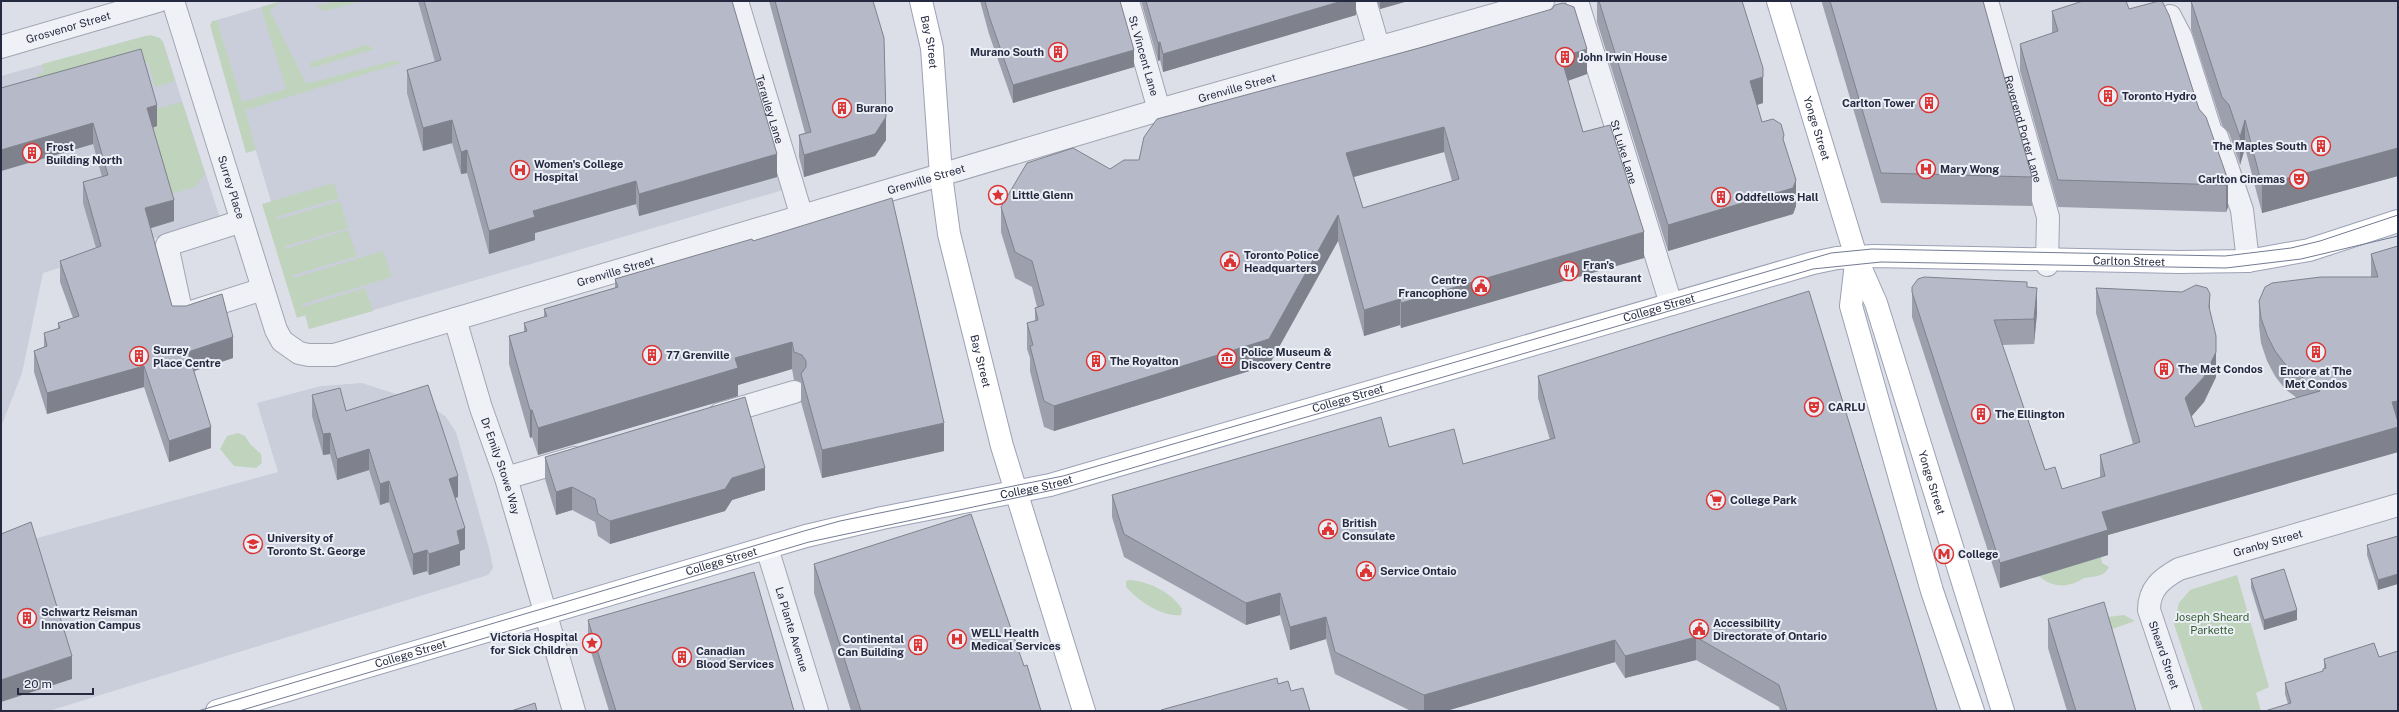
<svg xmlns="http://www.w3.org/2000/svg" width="2399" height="712" viewBox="0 0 2399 712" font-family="'Public Sans',sans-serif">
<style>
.built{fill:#caceda}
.green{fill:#bfd3bd}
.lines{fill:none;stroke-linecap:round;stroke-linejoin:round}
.minor-casing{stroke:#a1a5b2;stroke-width:24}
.major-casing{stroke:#9ba1b5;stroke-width:24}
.minor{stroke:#f0f1f6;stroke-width:22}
.major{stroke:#fff;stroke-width:22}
.tram{stroke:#747b93;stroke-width:1}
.wall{fill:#9da0ac;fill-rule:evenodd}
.shaded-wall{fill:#7f828c}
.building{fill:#b6bac8;stroke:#7f828c;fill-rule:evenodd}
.labels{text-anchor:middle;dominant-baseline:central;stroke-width:4;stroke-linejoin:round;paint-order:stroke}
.street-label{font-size:11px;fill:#252a40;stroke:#eceff6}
.poi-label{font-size:11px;font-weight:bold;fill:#252a40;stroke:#eceff6;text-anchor:start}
.park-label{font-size:11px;fill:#325d31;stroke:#eceff6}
</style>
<rect width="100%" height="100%" fill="#dcdfe8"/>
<g class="built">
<polygon points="282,1 728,1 783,190 309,329 217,20"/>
<polygon points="145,36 155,36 163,42 220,218 43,273 22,373 1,427 1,76"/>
<polygon points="362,383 430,405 446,417 456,432 489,548 493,568 488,575 49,711 1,711 1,548 278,472 257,403 321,386"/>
</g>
<g class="green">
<polygon points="336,1 363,1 324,11 316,6"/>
<polygon points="279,2 270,11 306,84 396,60 402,63 245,110 256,150 246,153 210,25 212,21 217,20 242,102 286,89 261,7"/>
<polygon points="150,35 160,38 163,42 175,81 155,87 148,62 43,92 37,74 44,72 42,64"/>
<polygon points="366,45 374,49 312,68 309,63"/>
<polygon points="182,102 205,174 195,187 166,195 147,129 152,110"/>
<polygon points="334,183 339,198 276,217 277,220 340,201 348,228 285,246 286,249 348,230 357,256 293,275 294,278 383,251 392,277 302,304 303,307 365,288 373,311 309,329 306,315 297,318 262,204"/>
<polygon points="238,433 245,436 250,444 261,454 262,463 256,468 234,466 220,449 227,436"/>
<path d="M2101 557 2102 563 2109 567C2104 577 2096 576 2085 578 2082 578 2080 581 2077 582 2063 588 2050 586 2039 576Z"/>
<polygon points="2237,575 2269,687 2256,693 2261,711 2203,711 2174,624 2179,603 2190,590"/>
<path d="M1130 580C1150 582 1171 592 1182 609L1181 615C1161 617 1139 601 1126 587V581Z"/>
<polygon points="2124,615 2135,621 2104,632 2108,617"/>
</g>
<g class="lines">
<defs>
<g id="minor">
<path id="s1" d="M173 1 276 330 282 341 299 353 309 355H334L1159 110 1543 1"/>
<path id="s2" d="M737 1 802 217"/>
<path id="s3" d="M1128 1 1159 110"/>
<polyline points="1365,1 1379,49"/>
<path id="s4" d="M1577 1 1671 304"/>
<path id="s5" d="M1987 1 2048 217 2047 265"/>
<polyline points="2170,16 2181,37 2211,132 2217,137 2242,210 2248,261"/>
<path id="s6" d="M1 47 158 1"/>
<polyline points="242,221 167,245 182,315 263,289"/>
<path id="s7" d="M455 319 481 408 506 478 574 711"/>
<polyline points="720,414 794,392"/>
<polyline points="506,478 574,458"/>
<path id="s8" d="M767 548 817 711"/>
<path id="s9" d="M2183 711 2149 610C2149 589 2161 579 2179 569L2398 505"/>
</g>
<g id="major">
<path id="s10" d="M921 1 932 48 941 175 949 234 1002 446 1084 711"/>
<path id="s11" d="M1778 1 1854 250 1856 263 1851 306 1932 591 1973 711"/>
<path id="s12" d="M1857 260 1876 303 2003 711"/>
<path id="s13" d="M217 711 806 536 882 518 1050 485 1813 263 1837 258 1874 256 2179 262 2248 261 2309 250 2398 221"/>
</g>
</defs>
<use href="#minor" class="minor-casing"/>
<use href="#major" class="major-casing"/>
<use href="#minor" class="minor"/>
<use href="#major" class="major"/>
<g class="tram">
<polyline points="198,711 804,531 840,521 1063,476 1831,253 1872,249 2225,256 2291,248 2320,241 2398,215"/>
<polyline points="239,711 809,542 1067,487 1813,269 1881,262 2226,268 2301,259 2398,236"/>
</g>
</g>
<g class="wall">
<polygon points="418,1 732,1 777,177 639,216 636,204 535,233 535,240 489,254 467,173 461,174 452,143 423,151 407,93 407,70 435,62"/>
<polygon points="769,1 873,1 886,140 875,156 804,177 799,157 799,135 805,133"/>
<polygon points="980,1 1120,1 1134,67 1013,103 989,34"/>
<polygon points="1141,1 1356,1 1356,15 1163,72 1160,60 1158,61"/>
<polygon points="1377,1 1408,1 1380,9"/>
<polygon points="1597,1 1742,1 1763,103 1757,105 1762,122 1784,143 1796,206 1793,214 1668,251 1597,22"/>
<polygon points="1822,1 1983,1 2032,177 2032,206 1881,203 1822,3"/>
<polygon points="2191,1 2398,1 2398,176 2262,213 2245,148 2240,165 2229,133 2222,125 2191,29"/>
<polygon points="2129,9 2199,109 2228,180 2228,207 2226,212 2058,207 2020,71 2020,44 2052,33 2052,11"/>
<path d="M1587 74 1568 81 1583 132 1644 258 1401 328 1400 325 1364 336 1338 241 1269 365 1054 431 1044 427 1030 371V358L1027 349V323L1035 321V308L1037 307 1032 287 1015 278 1001 232V207L1139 160ZM1444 152 1452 181 1363 208 1354 177Z"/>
<polygon points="1,88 157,126 153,128 174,221 150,228 172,306 233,358 194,371 211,448 169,462 144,387 47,414 34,372 34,351 44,347 44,333 58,329 58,323 73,318 60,282 60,261 96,248 83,203 83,182 102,177 93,144 1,171"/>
<polygon points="753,241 944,451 822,478 801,402 801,382 794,380 792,369 738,385 738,396 538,455 532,437 530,438 509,364 509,336 524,332 524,323 544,317 544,309 615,288 615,279"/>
<polygon points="2398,246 2398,452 2108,535 2108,555 2000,588 1912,317 1912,287 2027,287 2037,313 2034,344 2002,345 2045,470 2062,489 2100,478 2100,455 2133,444 2096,313 2096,288 2182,292 2210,313 2216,377 2204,402 2191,417 2195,427 2297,398 2285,389 2275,376 2267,361 2261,343 2259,326 2259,301 2371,277 2371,254"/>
<polygon points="1538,376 1937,711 1780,711 1779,707 1696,660 1625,678 1615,662 1446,711 1411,711 1335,674 1326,639 1290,650 1280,615 1246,625 1124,557 1112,517 1112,495 1389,447 1463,464 1550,440 1538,398"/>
<polygon points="312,395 346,411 458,497 455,498 465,549 460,551 460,565 429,575 427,571 413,575 389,502 380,505 369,470 337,480 330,454 323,455 312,416"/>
<polygon points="545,457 765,490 732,500 725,511 610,544 598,536 595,522 572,510 556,515 545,479"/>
<polygon points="2398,536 2378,590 2367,555 2367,545"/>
<polygon points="814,564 1024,666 1041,711 851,711 814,593"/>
<polygon points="2251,579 2297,620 2264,630 2251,588"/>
<polygon points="2048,619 2136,711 2067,711 2048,648"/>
<polygon points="588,620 794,711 609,711 588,642"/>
<polygon points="2324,659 2398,711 2288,704 2285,694 2285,683 2323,671 2323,669 2324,669"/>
</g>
<g class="shaded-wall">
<polygon points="1342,1 1356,1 1356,15 1163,72 1163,54"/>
<polygon points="1380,1 1408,1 1380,9"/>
<polygon points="1160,42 1160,60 1158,61 1158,43"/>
<polygon points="1587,49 1587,74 1561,83 1561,57"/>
<polygon points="1134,50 1134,67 1013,103 1013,85"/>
<polygon points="1763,77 1763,103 1750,107 1750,81"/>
<polygon points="157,105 157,126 147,129 147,108"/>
<polygon points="886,117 886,140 875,156 804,177 804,155"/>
<polygon points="452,120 452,143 423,151 423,128"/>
<polygon points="2245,120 2245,148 2240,165 2240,137"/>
<polygon points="93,123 93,144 1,171 1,150"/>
<polygon points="1444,127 1444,152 1346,179 1346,153"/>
<polygon points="2398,148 2398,176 2262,213 2262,185"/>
<polygon points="467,150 467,173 461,174 461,152"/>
<polygon points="777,154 777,177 639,216 639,194"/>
<polygon points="1796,180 1796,206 1793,214 1668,251 1668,225"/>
<polygon points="2228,180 2228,207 2226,212 2226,185"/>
<polygon points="636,181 636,204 535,233 535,240 489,254 489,231 533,211"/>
<polygon points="174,200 174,221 145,230 145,208"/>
<polygon points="1338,215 1338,241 1269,365 1054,431 1054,406"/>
<polygon points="1644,232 1644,258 1401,328 1401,303"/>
<polygon points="2037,288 2037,313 2034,344 2034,319"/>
<polygon points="2210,294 2210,319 2209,307"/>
<polygon points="1400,299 1400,325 1364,336 1364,310"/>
<polygon points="233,337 233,358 188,373 188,352"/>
<polygon points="792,342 792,369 738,385 738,396 538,455 538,428 735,358"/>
<polygon points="2216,352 2216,377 2204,402 2185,424 2185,398"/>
<polygon points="144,366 144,387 47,414 47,393"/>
<polygon points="2398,401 2398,426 2392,402"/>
<polygon points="530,410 532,410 532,437 530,438"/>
<polygon points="944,423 944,451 822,478 822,450"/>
<polygon points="211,427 211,448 169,462 169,441"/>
<polygon points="2398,427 2398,452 2108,535 2108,555 2000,588 2000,563 2102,512"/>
<polygon points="330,433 330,454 323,455 323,434"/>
<polygon points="369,449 369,470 337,480 337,459"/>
<polygon points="765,468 765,490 732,500 725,511 610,544 610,521 732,478"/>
<polygon points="458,476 458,497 449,500 449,479"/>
<polygon points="389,481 389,502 380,505 380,484"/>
<polygon points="572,487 572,510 556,515 556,492"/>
<polygon points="465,528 465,549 460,551 460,565 429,575 429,554 457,531"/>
<polygon points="427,550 427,571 413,575 413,554"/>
<polygon points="2398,574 2398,584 2378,590 2378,580"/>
<polygon points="1280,593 1280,615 1246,625 1246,603"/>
<polygon points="2297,610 2297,620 2264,630 2264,620"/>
<polygon points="1326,617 1326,639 1290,650 1290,627"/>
<polygon points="1696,637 1696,660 1625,678 1625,656"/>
<polygon points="1615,640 1615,662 1446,711 1424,711 1424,695"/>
<polygon points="72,656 72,679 1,702 1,680"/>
</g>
<g class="building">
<polygon points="424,1 732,1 777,154 639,194 636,181 533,211 535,217 489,231 467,150 461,152 452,120 423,128 407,70 441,60"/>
<polygon points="775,1 873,1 884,38 886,117 875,134 804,155 799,135 811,132"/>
<polygon points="985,1 1120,1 1134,50 1013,85 989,16"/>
<polygon points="1146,1 1342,1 1163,54 1160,42 1158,43"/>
<polygon points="1599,1 1742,1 1763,68 1763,77 1750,81 1762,122 1773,119 1781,124 1784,135 1783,139 1796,180 1793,188 1668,225"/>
<polygon points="1830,1 1983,1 2032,177 1881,173"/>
<polygon points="2083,1 2126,1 2129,9 2159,1 2162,1 2169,15 2199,109 2206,117 2228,180 2226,185 2058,180 2020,44 2058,31 2052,11"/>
<polygon points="2191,1 2398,1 2398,148 2262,185 2245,120 2240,137 2229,105 2222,97"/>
<path d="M1563 3 1574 7 1587 49 1561 57 1583 132 1610 125 1644 232 1401 303 1400 299 1364 310 1338 215 1269 339 1054 406 1044 401 1030 346 1033 345 1027 323 1038 320 1035 308 1044 305 1032 261 1015 252 1001 207 1027 163 1073 148 1110 169 1124 160H1139L1144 137 1157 119 1423 47 1552 9 1555 5ZM1444 127 1459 179 1363 208 1346 153Z"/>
<polygon points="141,49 157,105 147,108 174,200 145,208 172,306 186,306 222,294 233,337 188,352 211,427 169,441 144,366 47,393 34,351 47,346 44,333 60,328 58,323 79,316 60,261 101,246 83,182 108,175 93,123 1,150 1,88"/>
<polygon points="892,198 944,423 822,450 801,374 806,367 806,361 802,355 794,352 792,342 735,358 738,368 538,428 532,410 530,410 509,336 527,331 524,323 547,316 544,309 618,287 615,279 752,239 753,241"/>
<polygon points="2398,246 2398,401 2392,402 2398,422 2398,427 2102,512 2108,530 2000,563 1912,292 1912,287 1918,279 1924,277 2027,282 2027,287 2037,288 2034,319 1994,320 2045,470 2055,467 2062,489 2105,476 2100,455 2140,442 2096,288 2182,292 2196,285 2207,288 2210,294 2209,307 2216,336 2216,352 2204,377 2185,398 2195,427 2320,391 2285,364 2275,351 2267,335 2261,318 2259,301 2265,287 2272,283 2321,277 2378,277 2371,254"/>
<polygon points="1809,291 1937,711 1787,711 1779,685 1696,637 1625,656 1615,640 1424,695 1335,652 1326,617 1290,627 1280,593 1246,603 1124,534 1112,495 1381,417 1389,447 1454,429 1463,464 1555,438 1538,376"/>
<polygon points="428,385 458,476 449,479 465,528 457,531 460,544 429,554 427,550 413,554 389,481 380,484 369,449 337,459 330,433 323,434 312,395 340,388 346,411"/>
<polygon points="745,397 765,468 732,478 725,489 610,521 598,514 595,499 572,487 556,492 545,457"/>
<polygon points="971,514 1024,666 1027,665 1041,711 861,711 814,564"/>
<polygon points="31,522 72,656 1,680 1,534"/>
<polygon points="2398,536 2398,574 2378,580 2367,545"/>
<polygon points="2284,569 2297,610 2264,620 2251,579"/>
<polygon points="754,572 794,711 616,711 588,620"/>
<polygon points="2104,602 2136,711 2076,711 2048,619"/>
<polygon points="2374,643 2379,657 2398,651 2398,711 2265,711 2291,703 2285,683 2323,671 2323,669 2326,668 2324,659"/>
<polygon points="1277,678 1278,684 1288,681 1291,691 1303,688 1310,711 1161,711 1161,710"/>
<polygon points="535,703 537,711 511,711"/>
</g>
<defs>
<symbol id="building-ring" viewBox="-11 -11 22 22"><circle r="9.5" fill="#eceff6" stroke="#db3433" stroke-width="1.5"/><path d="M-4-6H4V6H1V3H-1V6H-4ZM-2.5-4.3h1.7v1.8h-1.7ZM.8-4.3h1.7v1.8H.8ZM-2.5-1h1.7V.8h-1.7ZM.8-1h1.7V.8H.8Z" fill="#db3433"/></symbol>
<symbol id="hospital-ring" viewBox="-11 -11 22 22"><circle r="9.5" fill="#eceff6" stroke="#db3433" stroke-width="1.5"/><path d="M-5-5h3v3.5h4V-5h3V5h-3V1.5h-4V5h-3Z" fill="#db3433"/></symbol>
<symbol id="theatre-ring" viewBox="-11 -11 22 22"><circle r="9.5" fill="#eceff6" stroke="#db3433" stroke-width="1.5"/><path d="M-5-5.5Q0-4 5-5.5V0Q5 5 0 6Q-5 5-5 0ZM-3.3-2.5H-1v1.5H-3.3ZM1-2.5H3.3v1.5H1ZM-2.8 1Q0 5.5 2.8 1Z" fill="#db3433"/></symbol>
<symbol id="sight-ring" viewBox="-11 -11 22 22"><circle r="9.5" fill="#eceff6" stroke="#db3433" stroke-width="1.5"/><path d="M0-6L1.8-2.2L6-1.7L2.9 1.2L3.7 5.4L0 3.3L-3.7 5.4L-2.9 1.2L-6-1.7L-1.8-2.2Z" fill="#db3433"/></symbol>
<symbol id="civic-ring" viewBox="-11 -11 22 22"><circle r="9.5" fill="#eceff6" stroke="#db3433" stroke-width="1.5"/><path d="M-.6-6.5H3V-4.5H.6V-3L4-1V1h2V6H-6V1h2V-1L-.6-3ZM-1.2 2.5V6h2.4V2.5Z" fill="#db3433"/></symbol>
<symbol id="restaurant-ring" viewBox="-11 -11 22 22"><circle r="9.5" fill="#eceff6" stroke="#db3433" stroke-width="1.5"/><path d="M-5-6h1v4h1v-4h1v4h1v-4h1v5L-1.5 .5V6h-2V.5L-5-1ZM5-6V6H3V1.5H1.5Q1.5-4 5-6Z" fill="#db3433"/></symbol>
<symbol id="museum-ring" viewBox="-11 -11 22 22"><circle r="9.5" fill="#eceff6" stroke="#db3433" stroke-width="1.5"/><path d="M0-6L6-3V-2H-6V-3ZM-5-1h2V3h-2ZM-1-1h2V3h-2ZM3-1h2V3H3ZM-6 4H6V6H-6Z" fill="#db3433"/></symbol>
<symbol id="supermarket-ring" viewBox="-11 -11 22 22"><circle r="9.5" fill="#eceff6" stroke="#db3433" stroke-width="1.5"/><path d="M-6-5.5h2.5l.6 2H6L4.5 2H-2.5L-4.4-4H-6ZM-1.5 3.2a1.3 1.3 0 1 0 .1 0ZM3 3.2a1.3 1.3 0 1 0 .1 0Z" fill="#db3433"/></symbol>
<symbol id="university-ring" viewBox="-11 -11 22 22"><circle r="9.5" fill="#eceff6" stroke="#db3433" stroke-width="1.5"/><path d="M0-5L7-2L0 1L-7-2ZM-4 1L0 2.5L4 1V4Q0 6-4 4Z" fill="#db3433"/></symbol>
<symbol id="metro-ring" viewBox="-11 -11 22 22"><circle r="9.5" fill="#eceff6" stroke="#db3433" stroke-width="1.5"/><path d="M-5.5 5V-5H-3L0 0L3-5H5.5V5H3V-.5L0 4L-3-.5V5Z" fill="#db3433"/></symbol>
</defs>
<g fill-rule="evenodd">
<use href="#building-ring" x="1047" y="41" width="22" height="22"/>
<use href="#building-ring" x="1554" y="46" width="22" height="22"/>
<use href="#building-ring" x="2097" y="85" width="22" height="22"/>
<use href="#building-ring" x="1918" y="92" width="22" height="22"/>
<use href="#building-ring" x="831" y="97" width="22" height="22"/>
<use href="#building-ring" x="2310" y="135" width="22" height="22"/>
<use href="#building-ring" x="21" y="142" width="22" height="22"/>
<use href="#hospital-ring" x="1915" y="158" width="22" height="22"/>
<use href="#hospital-ring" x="509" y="159" width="22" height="22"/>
<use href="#theatre-ring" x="2288" y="168" width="22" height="22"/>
<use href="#sight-ring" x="987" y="184" width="22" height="22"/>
<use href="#building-ring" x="1710" y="186" width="22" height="22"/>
<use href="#civic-ring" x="1219" y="250" width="22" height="22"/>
<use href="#restaurant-ring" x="1558" y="260" width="22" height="22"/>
<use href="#civic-ring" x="1470" y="275" width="22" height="22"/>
<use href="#building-ring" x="2305" y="341" width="22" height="22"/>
<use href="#building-ring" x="641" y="344" width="22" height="22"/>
<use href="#building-ring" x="128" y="345" width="22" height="22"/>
<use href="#museum-ring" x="1216" y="347" width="22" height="22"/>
<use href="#building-ring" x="1085" y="350" width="22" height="22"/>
<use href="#building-ring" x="2153" y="358" width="22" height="22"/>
<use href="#theatre-ring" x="1803" y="396" width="22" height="22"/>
<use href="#building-ring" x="1970" y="403" width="22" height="22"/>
<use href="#supermarket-ring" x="1705" y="489" width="22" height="22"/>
<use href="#civic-ring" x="1317" y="518" width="22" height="22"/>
<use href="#university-ring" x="242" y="533" width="22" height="22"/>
<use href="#metro-ring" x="1933" y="543" width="22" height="22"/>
<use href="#civic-ring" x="1355" y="560" width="22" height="22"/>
<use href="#building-ring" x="16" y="607" width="22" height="22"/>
<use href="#civic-ring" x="1688" y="618" width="22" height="22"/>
<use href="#hospital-ring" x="946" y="628" width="22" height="22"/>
<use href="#sight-ring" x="581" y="632" width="22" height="22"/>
<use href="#building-ring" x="907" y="634" width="22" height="22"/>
<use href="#building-ring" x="671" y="646" width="22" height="22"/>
</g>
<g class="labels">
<g class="street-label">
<text stroke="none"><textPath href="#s6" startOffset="70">Grosvenor Street</textPath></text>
<text stroke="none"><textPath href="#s10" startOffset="42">Bay Street</textPath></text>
<text stroke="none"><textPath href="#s3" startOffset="57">St. Vincent Lane</textPath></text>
<text stroke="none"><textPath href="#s1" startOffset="1355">Grenville Street</textPath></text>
<text stroke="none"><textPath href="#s2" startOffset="113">Terauley Lane</textPath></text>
<text stroke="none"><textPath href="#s11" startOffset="133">Yonge Street</textPath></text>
<text stroke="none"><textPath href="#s5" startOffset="133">Reverend Porter Lane</textPath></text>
<text stroke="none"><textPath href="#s4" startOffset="158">St Luke Lane</textPath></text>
<text stroke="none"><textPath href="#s1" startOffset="1031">Grenville Street</textPath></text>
<text stroke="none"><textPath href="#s1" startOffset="195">Surrey Place</textPath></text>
<text stroke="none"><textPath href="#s13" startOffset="1975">Carlton Street</textPath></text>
<text stroke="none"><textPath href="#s1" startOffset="707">Grenville Street</textPath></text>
<text stroke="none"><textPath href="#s13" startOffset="1498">College Street</textPath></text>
<text stroke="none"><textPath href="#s10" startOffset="366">Bay Street</textPath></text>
<text stroke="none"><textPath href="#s13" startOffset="1174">College Street</textPath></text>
<text stroke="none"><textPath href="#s7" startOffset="154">Dr Emily Stowe Way</textPath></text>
<text stroke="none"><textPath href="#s12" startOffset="235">Yonge Street</textPath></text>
<text stroke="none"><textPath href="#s13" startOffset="850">College Street</textPath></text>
<text stroke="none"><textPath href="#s9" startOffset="253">Granby Street</textPath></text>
<text stroke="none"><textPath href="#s13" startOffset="526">College Street</textPath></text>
<text stroke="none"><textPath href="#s8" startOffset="85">La Plante Avenue</textPath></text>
<text stroke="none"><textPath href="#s13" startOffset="202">College Street</textPath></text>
<text transform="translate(2164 655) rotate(71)">Sheard Street</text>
</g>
<g class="poi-label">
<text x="1044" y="52" text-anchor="end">Murano South</text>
<text x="1579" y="57">John Irwin House</text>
<text x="2122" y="96">Toronto Hydro</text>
<text x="1915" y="103" text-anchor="end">Carlton Tower</text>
<text x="856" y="108">Burano</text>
<text x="2307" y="146" text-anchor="end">The Maples South</text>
<text x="46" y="147">Frost<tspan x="46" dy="13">Building North</tspan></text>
<text x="534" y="164">Women's College<tspan x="534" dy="13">Hospital</tspan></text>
<text x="1940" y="169">Mary Wong</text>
<text x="2285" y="179" text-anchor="end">Carlton Cinemas</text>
<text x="1012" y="195">Little Glenn</text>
<text x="1735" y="197">Oddfellows Hall</text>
<text x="1244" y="255">Toronto Police<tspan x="1244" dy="13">Headquarters</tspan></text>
<text x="1583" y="265">Fran's<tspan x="1583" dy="13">Restaurant</tspan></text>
<text x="1467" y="280" text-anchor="end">Centre<tspan x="1467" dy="13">Francophone</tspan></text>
<text x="153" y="350">Surrey<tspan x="153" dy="13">Place Centre</tspan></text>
<text x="1241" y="352">Police Museum &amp;<tspan x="1241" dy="13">Discovery Centre</tspan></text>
<text x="666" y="355">77 Grenville</text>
<text x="1110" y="361">The Royalton</text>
<text x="2178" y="369">The Met Condos</text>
<text x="2316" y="371" text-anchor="middle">Encore at The<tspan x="2316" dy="13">Met Condos</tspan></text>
<text x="1828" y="407">CARLU</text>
<text x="1995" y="414">The Ellington</text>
<text x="1730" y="500">College Park</text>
<text x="1342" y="523">British<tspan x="1342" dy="13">Consulate</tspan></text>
<text x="267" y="538">University of<tspan x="267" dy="13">Toronto St. George</tspan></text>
<text x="1958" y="554">College</text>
<text x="1380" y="571">Service Ontaio</text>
<text x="41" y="612">Schwartz Reisman<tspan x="41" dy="13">Innovation Campus</tspan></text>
<text x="1713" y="623">Accessibility<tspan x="1713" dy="13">Directorate of Ontario</tspan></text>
<text x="971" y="633">WELL Health<tspan x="971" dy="13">Medical Services</tspan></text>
<text x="578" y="637" text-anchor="end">Victoria Hospital<tspan x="578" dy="13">for Sick Children</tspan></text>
<text x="904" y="639" text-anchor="end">Continental<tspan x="904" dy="13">Can Building</tspan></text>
<text x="696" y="651">Canadian<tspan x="696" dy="13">Blood Services</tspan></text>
</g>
<g class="park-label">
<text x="2212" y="617">Joseph Sheard<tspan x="2212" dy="13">Parkette</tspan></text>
</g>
</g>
<rect width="2399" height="712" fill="none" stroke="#252a40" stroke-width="4"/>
<path d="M18 688v6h75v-6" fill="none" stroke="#252a40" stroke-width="2"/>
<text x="24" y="688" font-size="12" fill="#252a40" stroke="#eceff6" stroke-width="3" paint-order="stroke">20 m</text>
</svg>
